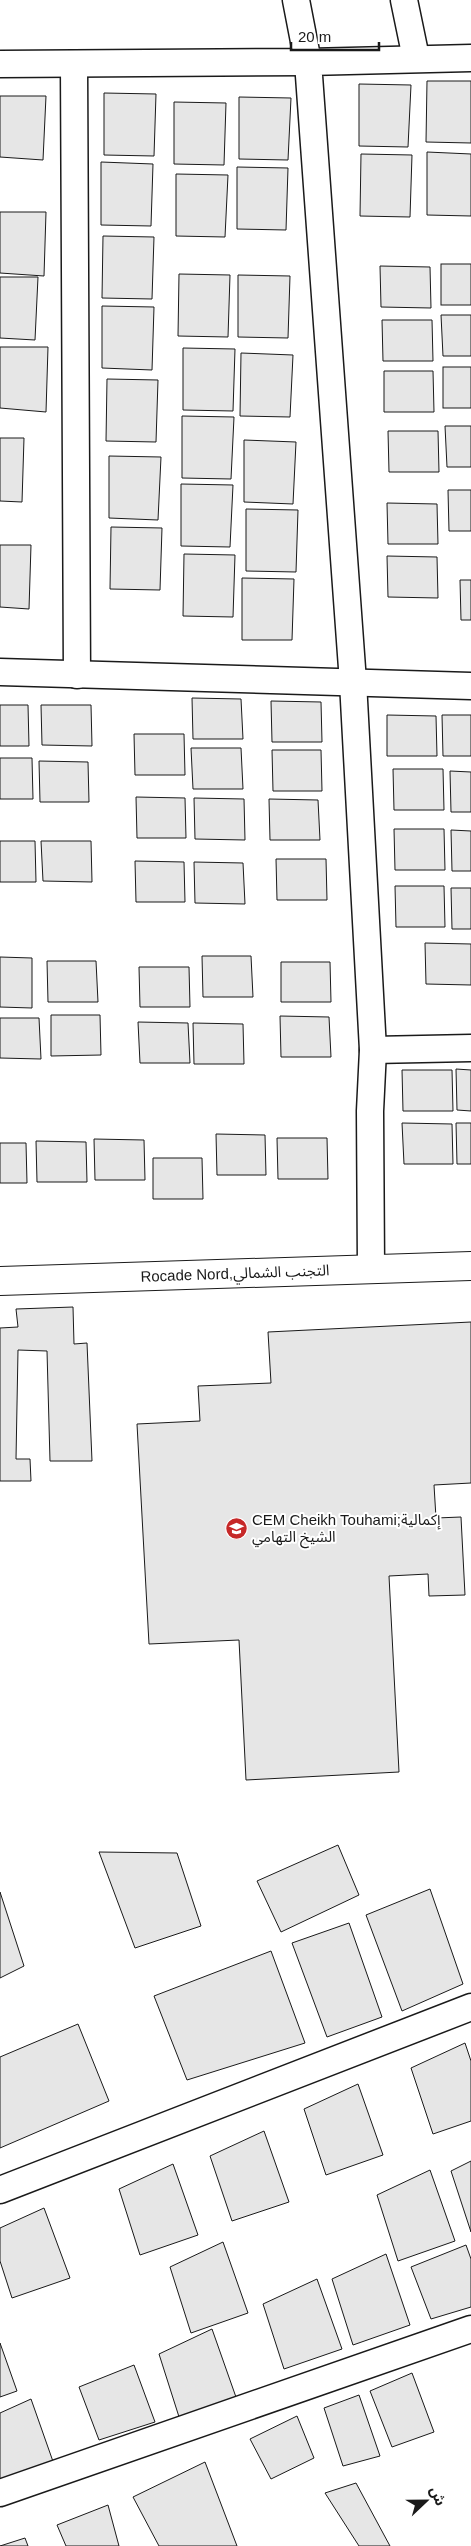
<svg xmlns="http://www.w3.org/2000/svg" width="471" height="2546" viewBox="0 0 471 2546" font-family="Helvetica,'Noto Sans Arabic',sans-serif">
<style>
.building{fill:#e6e6e6;stroke:#1a1a1a}
.lines{fill:none;stroke-linecap:round;stroke-linejoin:round}
.minor-casing{stroke:#1a1a1a;stroke-width:29}
.secondary-casing{stroke:#1a1a1a;stroke-width:30}
.minor{stroke:#fff;stroke-width:26}
.secondary{stroke:#fff;stroke-width:28}
.labels{text-anchor:middle;dominant-baseline:central;stroke-width:4;stroke-linejoin:round;paint-order:stroke}
.street-label{font-size:15px;fill:#1a1a1a;stroke:#fff}
.poi-label{font-size:15px;fill:#1a1a1a;stroke:#fff;text-anchor:start}
</style>
<rect width="100%" height="100%" fill="#fff"/>
<g class="building">
<polygon points="427,81 471,81 471,143 426,142"/>
<polygon points="359,84 411,85 408,147 359,146"/>
<polygon points="104,93 156,94 154,156 104,155"/>
<polygon points="0,96 46,96 43,160 0,157"/>
<polygon points="239,97 291,98 288,160 239,159"/>
<polygon points="174,102 226,103 224,165 174,164"/>
<polygon points="427,152 471,154 471,216 427,215"/>
<polygon points="361,154 412,155 410,217 360,216"/>
<polygon points="101,162 153,164 151,226 101,225"/>
<polygon points="237,167 288,168 286,230 237,229"/>
<polygon points="176,174 228,175 225,237 176,236"/>
<polygon points="0,212 46,212 44,276 0,273"/>
<polygon points="103,236 154,237 152,299 102,298"/>
<rect x="441" y="264" width="30" height="41"/>
<polygon points="380,266 430,267 431,308 381,307"/>
<polygon points="179,274 230,275 228,337 178,336"/>
<polygon points="238,275 290,276 288,338 238,337"/>
<polygon points="0,277 38,277 35,340 0,338"/>
<polygon points="102,306 154,307 152,370 102,368"/>
<polygon points="441,315 471,315 471,356 443,356"/>
<polygon points="382,320 432,320 433,361 383,361"/>
<polygon points="0,347 48,347 46,412 0,408"/>
<polygon points="183,348 235,349 233,411 183,410"/>
<polygon points="241,353 293,355 290,417 240,416"/>
<rect x="443" y="367" width="28" height="41"/>
<polygon points="384,371 433,371 434,412 384,412"/>
<polygon points="107,379 158,380 156,442 106,441"/>
<polygon points="182,416 234,417 231,479 182,478"/>
<polygon points="445,426 471,426 471,467 447,467"/>
<polygon points="388,431 438,431 439,472 389,472"/>
<polygon points="0,438 24,438 22,502 0,501"/>
<polygon points="244,440 296,442 293,504 244,502"/>
<polygon points="109,456 161,457 158,520 109,518"/>
<polygon points="181,484 233,485 230,547 181,546"/>
<polygon points="448,490 471,490 471,531 449,531"/>
<polygon points="387,503 437,504 438,544 388,544"/>
<polygon points="246,509 298,510 296,572 246,571"/>
<polygon points="111,527 162,528 160,590 110,589"/>
<polygon points="0,545 31,545 29,609 0,607"/>
<polygon points="184,554 235,555 233,617 183,616"/>
<polygon points="387,556 437,557 438,598 388,597"/>
<polygon points="242,578 294,579 292,640 242,640"/>
<polygon points="460,580 471,580 471,620 461,620"/>
<polygon points="192,698 241,699 243,739 193,739"/>
<polygon points="271,701 321,702 322,742 272,742"/>
<polygon points="0,705 28,705 29,746 0,746"/>
<polygon points="41,705 91,705 92,746 42,745"/>
<polygon points="387,715 436,716 437,756 387,756"/>
<polygon points="442,715 471,715 471,756 443,756"/>
<polygon points="134,734 184,734 185,775 135,775"/>
<polygon points="191,748 241,748 243,789 193,789"/>
<polygon points="272,750 321,750 322,791 273,791"/>
<polygon points="0,758 32,758 33,799 0,799"/>
<polygon points="39,761 88,762 89,802 40,802"/>
<polygon points="393,769 443,769 444,810 394,810"/>
<polygon points="450,771 471,772 471,812 451,812"/>
<polygon points="136,797 185,798 186,838 137,838"/>
<polygon points="194,798 244,799 245,840 195,839"/>
<polygon points="269,799 318,800 320,840 270,840"/>
<polygon points="394,829 444,829 445,870 395,870"/>
<polygon points="451,830 471,831 471,871 452,871"/>
<polygon points="0,841 35,841 36,882 0,882"/>
<polygon points="41,841 91,841 92,882 43,881"/>
<polygon points="276,859 326,859 327,900 277,900"/>
<polygon points="135,861 184,862 185,902 136,902"/>
<polygon points="194,862 243,863 245,904 195,903"/>
<polygon points="395,886 444,886 445,927 396,927"/>
<polygon points="451,888 471,888 471,929 452,929"/>
<polygon points="425,943 471,944 471,985 426,984"/>
<polygon points="202,956 251,956 253,997 203,997"/>
<polygon points="0,957 32,958 32,1008 0,1007"/>
<polygon points="47,961 96,961 98,1002 48,1002"/>
<polygon points="281,962 330,962 331,1002 281,1002"/>
<polygon points="139,967 189,967 190,1007 140,1007"/>
<polygon points="51,1015 100,1015 101,1055 51,1056"/>
<polygon points="280,1016 329,1017 331,1057 281,1057"/>
<polygon points="0,1018 39,1018 41,1059 0,1058"/>
<polygon points="138,1022 188,1023 190,1063 140,1063"/>
<polygon points="193,1023 243,1024 244,1064 194,1064"/>
<polygon points="456,1069 471,1070 471,1111 457,1110"/>
<polygon points="402,1070 452,1070 453,1111 403,1111"/>
<polygon points="402,1123 452,1124 453,1164 404,1164"/>
<polygon points="456,1123 471,1123 471,1164 457,1164"/>
<polygon points="216,1134 265,1135 266,1175 217,1175"/>
<polygon points="277,1138 327,1138 328,1179 278,1179"/>
<polygon points="94,1139 144,1140 145,1180 95,1180"/>
<polygon points="36,1141 86,1142 87,1182 37,1182"/>
<polygon points="0,1143 26,1143 27,1183 0,1183"/>
<polygon points="153,1158 202,1158 203,1199 153,1199"/>
<polygon points="73,1307 74,1344 87,1343 92,1461 50,1461 47,1351 18,1350 16,1459 30,1459 31,1481 0,1481 0,1328 18,1327 16,1309"/>
<polygon points="471,1322 471,1483 434,1485 436,1518 461,1517 465,1595 429,1596 428,1574 389,1576 399,1772 246,1780 239,1640 149,1644 137,1424 200,1421 198,1386 271,1383 268,1332"/>
<polygon points="338,1845 359,1895 281,1932 257,1881"/>
<polygon points="99,1852 177,1853 201,1926 135,1948"/>
<polygon points="430,1889 463,1984 402,2011 366,1915"/>
<polygon points="0,1892 24,1966 0,1978"/>
<polygon points="349,1923 382,2017 327,2037 292,1943"/>
<polygon points="271,1951 305,2043 187,2080 154,1996"/>
<polygon points="78,2024 109,2101 0,2148 0,2057"/>
<polygon points="465,2043 471,2061 471,2121 433,2134 411,2068"/>
<polygon points="358,2084 383,2155 326,2175 304,2109"/>
<polygon points="264,2131 289,2202 232,2221 210,2156"/>
<polygon points="471,2161 471,2232 451,2171"/>
<polygon points="173,2164 198,2235 140,2255 119,2189"/>
<polygon points="430,2170 455,2241 398,2261 377,2195"/>
<polygon points="44,2208 70,2278 12,2298 0,2261 0,2228"/>
<polygon points="223,2242 248,2313 191,2333 170,2267"/>
<polygon points="466,2245 471,2259 471,2307 431,2319 411,2267"/>
<polygon points="386,2254 410,2325 353,2345 332,2279"/>
<polygon points="317,2279 342,2349 284,2369 263,2304"/>
<polygon points="212,2329 237,2400 180,2420 159,2354"/>
<polygon points="0,2343 17,2391 0,2397"/>
<polygon points="134,2365 155,2422 99,2440 79,2387"/>
<polygon points="412,2373 434,2432 392,2447 370,2391"/>
<polygon points="359,2395 380,2456 343,2466 324,2408"/>
<polygon points="31,2399 56,2470 0,2489 0,2413"/>
<polygon points="297,2416 314,2458 271,2479 250,2439"/>
<polygon points="205,2462 237,2546 159,2546 133,2497"/>
<polygon points="356,2483 390,2546 359,2546 325,2493"/>
<polygon points="108,2505 119,2546 66,2546 57,2525"/>
<polygon points="25,2538 28,2546 0,2546"/>
</g>
<g class="lines">
<defs>
<g id="minor">
<polyline points="404,0 416,58"/>
<polyline points="0,64 308,62 296,0"/>
<polyline points="74,65 77,675"/>
<polyline points="0,672 471,686"/>
<polyline points="373,1050 471,1048"/>
<polyline points="371,1268 370,1111 373,1050 353,682 308,62 471,58"/>
<polyline points="0,2190 471,2007"/>
<polyline points="0,2493 471,2329"/>
</g>
<polyline id="secondary" points="0,1281 471,1266"/>
</defs>
<use href="#minor" class="minor-casing"/>
<use href="#secondary" class="secondary-casing"/>
<use href="#minor" class="minor"/>
<use href="#secondary" class="secondary"/>
</g>
<defs>
<symbol id="school-disc" viewBox="-11 -11 22 22"><circle r="9.5" fill="#c62828" stroke="#fff"/><path d="M0-5L7-2L0 1L-7-2ZM-4 1L0 2.5L4 1V4Q0 6-4 4Z" fill="#fff"/></symbol>
</defs>
<g fill-rule="evenodd">
<use href="#school-disc" x="224" y="1516" width="25" height="25"/>
</g>
<g class="labels">
<g class="street-label">
<text transform="translate(235 1273) rotate(-2)">Rocade Nord,التجنب الشمالي</text>
</g>
<g class="poi-label">
<text x="252" y="1519">CEM Cheikh Touhami;إكمالية<tspan x="252" dy="17">الشيخ التهامي</tspan></text>
</g>
</g>
<g transform="translate(426 2501) rotate(68)" stroke="#ffffff" stroke-width="4" paint-order="stroke">
<path d="M0-4L9 19L0 12L-9 19Z" fill="#1a1a1a"/>
<text y="-8" font-size="14" font-weight="bold" text-anchor="middle" fill="#1a1a1a">ش</text>
</g>
<path d="M291 42v8h88v-8" fill="none" stroke="#1a1a1a" stroke-width="2.5"/>
<text x="298" y="42" font-size="15" fill="#1a1a1a" stroke="#ffffff" stroke-width="4" paint-order="stroke">20 m</text>
</svg>
